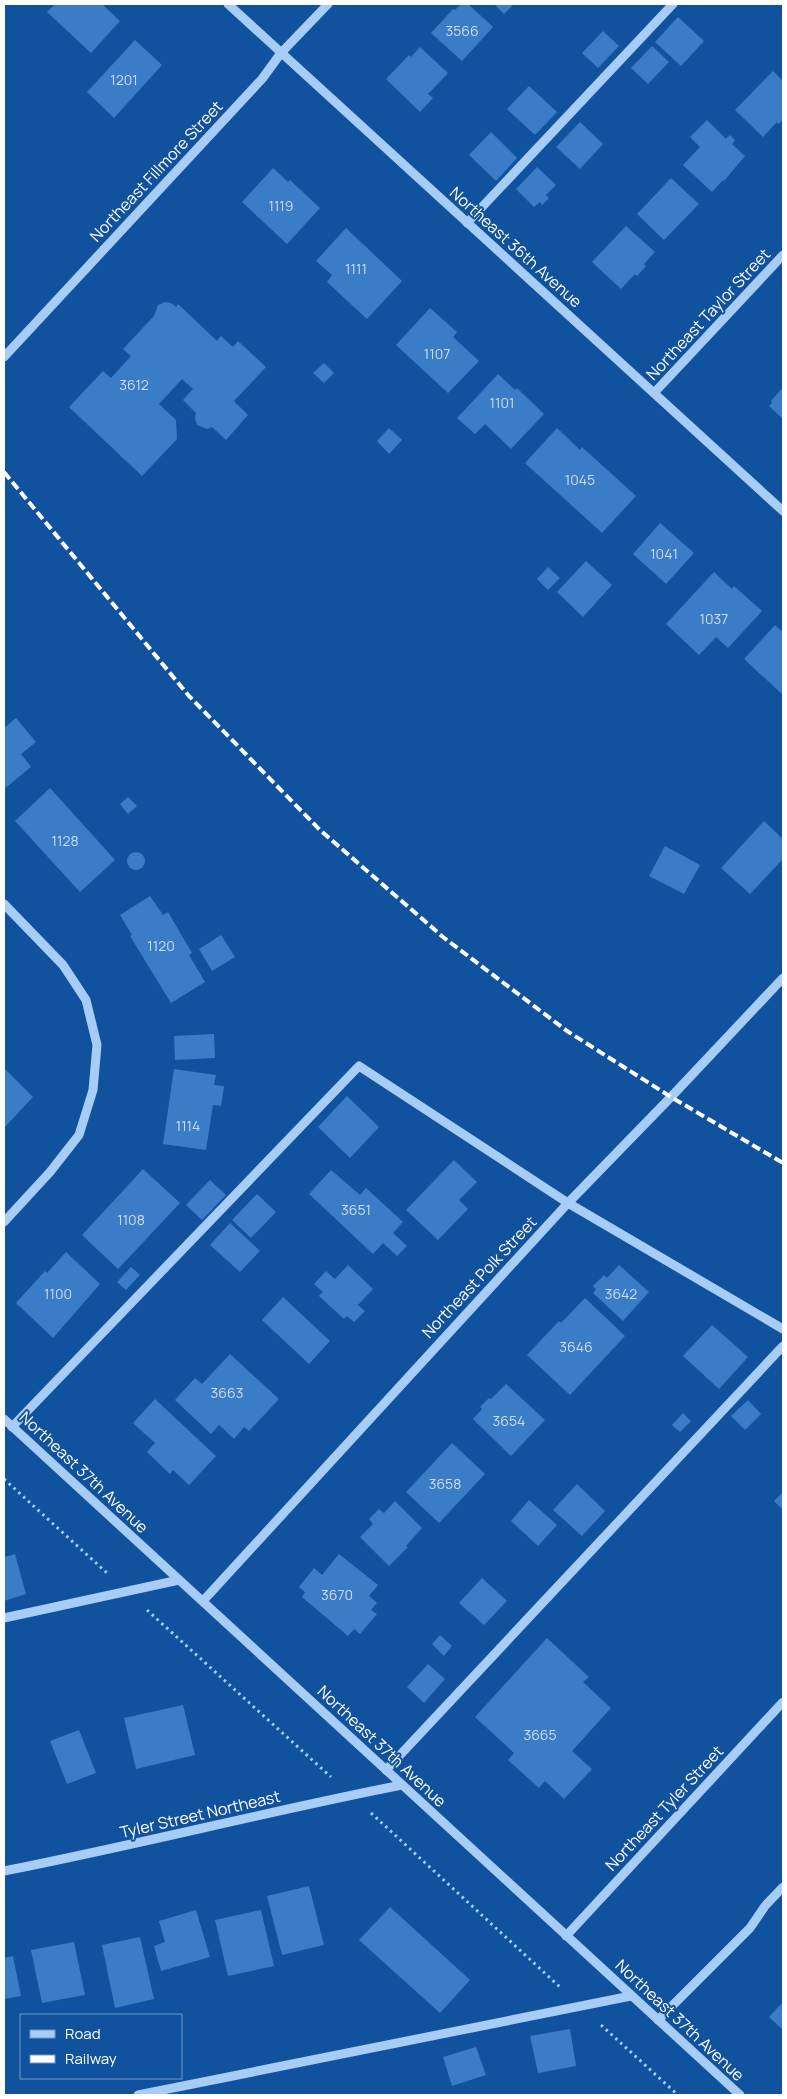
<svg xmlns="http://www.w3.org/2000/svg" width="787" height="2099" viewBox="0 0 787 2099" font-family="Manrope,sans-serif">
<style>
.building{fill:#3a7cc6}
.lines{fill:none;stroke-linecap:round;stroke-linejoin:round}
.path{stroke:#a7ccf5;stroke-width:3;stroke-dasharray:2.5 4;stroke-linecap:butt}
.minor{stroke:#a7ccf5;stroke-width:9}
.rail{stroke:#fff;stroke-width:4;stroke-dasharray:9 4;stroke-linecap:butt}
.labels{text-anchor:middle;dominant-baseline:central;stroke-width:4;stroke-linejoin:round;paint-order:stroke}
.number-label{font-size:14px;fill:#cedef1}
.street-label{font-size:16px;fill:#fff;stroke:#11529f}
</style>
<rect width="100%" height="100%" fill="#11529f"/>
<g class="building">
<polygon points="55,4 102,4 120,21 91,53 47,12"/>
<polygon points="461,4 468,4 493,27 462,61 431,33 453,9 455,10"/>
<polygon points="494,4 514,4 504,14"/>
<polygon points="678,17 704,41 681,66 655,42"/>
<polygon points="603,31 619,46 598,68 582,53"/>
<polygon points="135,40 162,65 114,118 87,92"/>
<polygon points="652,46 669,62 648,84 631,68"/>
<polygon points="420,47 448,73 428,94 433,98 420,112 386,79 409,55 411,57"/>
<polygon points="773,71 783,81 783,119 779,124 777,122 763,137 735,110"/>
<polygon points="529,86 557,112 535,135 507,109"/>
<polygon points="707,120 726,139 730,135 735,140 732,144 745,156 724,181 723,180 712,192 683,165 700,147 690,137"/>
<polygon points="580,122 603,144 580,169 556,147"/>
<polygon points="491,132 517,158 496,181 469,155"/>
<polygon points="537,167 556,185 546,195 549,198 542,205 540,202 534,207 516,189"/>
<polygon points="273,168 288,182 290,180 320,208 287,244 242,202"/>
<polygon points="671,178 699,204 664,240 637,214"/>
<polygon points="626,226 655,252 644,264 646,266 637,276 635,274 621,289 592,262"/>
<polygon points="346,228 402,281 367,319 327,282 332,275 316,261"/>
<polygon points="165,302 171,303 176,307 178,304 217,341 221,336 233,347 238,341 266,367 234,401 248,415 226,440 212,427 207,429 197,425 195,418 196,413 183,400 193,389 182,379 159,404 176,420 177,439 142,476 69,407 103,371 111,378 131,356 123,349 154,316 158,305"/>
<polygon points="430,308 457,332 453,337 479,361 448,393 396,345"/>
<polygon points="324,363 334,373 324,383 313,373"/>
<polygon points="498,374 515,390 517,388 544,414 511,449 485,424 475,434 457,418"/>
<polygon points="783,387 783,419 769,406 772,403 771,401"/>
<polygon points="389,428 402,440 389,454 377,441"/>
<polygon points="557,428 580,450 582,447 636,496 602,533 525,463"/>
<polygon points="660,523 694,553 666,584 633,554"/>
<polygon points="586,561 612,585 583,617 557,592"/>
<polygon points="548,567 560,578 548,590 537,579"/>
<polygon points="714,572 732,589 734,586 762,611 728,648 716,637 699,655 666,624"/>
<polygon points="775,625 783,632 783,695 744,659"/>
<polygon points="16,718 36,742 21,754 31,767 4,789 4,728"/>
<polygon points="50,788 115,860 80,892 15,821"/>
<polygon points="128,797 137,806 128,814 120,804"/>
<polygon points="764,821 783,839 783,859 750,894 721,868"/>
<polygon points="665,846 700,865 684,894 649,876"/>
<circle cx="136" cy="861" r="9"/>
<polygon points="150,896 163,915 168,912 192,953 189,955 205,982 171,1003 130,936 132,935 120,915"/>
<polygon points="221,935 235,957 212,971 199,949"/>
<polygon points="214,1034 215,1058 175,1060 174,1036"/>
<polygon points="4,1068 33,1097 4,1128"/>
<polygon points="174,1069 216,1075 214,1085 224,1086 221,1106 213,1105 206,1150 163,1144"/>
<polygon points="347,1096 379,1127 350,1158 318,1127"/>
<polygon points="454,1160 477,1182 459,1200 468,1209 438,1240 406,1210"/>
<polygon points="143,1169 180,1203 118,1269 82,1235"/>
<polygon points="331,1170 360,1195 366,1188 403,1222 393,1233 407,1246 397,1256 383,1243 373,1254 309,1194"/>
<polygon points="210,1180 226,1195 202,1220 186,1205"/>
<polygon points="257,1194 276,1212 251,1238 232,1220"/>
<polygon points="230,1223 260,1251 240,1272 210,1245"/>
<polygon points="66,1252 100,1284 53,1338 16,1303 45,1271 47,1273"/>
<polygon points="348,1265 373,1289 358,1305 365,1311 354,1322 347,1316 344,1319 319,1296 323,1292 314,1284 326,1271 335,1279"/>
<polygon points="619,1265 649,1292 623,1321 593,1293 596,1289 593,1286 604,1275 607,1278"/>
<polygon points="131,1267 140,1275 126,1290 117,1282"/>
<polygon points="283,1297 330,1341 309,1364 262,1320"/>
<polygon points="585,1298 625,1336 570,1395 527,1355 559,1321 561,1323"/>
<polygon points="712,1325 748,1357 719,1389 683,1356"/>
<polygon points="230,1354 279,1399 249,1431 244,1427 234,1439 219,1425 211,1434 175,1400 195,1378 202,1384"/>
<polygon points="506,1384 545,1420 511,1456 473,1419 482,1409 480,1407 489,1398 491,1399"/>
<polygon points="155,1399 216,1456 189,1485 173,1470 170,1474 147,1452 155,1443 133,1423"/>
<polygon points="748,1400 761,1414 745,1430 731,1416"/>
<polygon points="683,1413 691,1421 680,1432 672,1425"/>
<polygon points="452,1443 485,1474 439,1523 406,1492"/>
<polygon points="577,1484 605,1511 582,1536 553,1510"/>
<polygon points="783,1492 783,1510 774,1501"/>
<polygon points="529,1500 557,1525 538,1546 511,1521"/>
<polygon points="395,1501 422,1528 406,1546 408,1547 389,1566 360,1537 373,1524 369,1519 379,1509 384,1513"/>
<polygon points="15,1554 26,1594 4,1601 4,1557"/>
<polygon points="339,1554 378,1585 369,1596 377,1603 371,1610 377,1614 360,1634 354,1629 348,1636 302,1597 305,1592 299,1587 314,1568 322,1575"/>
<polygon points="482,1578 507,1601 484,1625 459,1603"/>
<polygon points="440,1635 452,1646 444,1656 432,1644"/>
<polygon points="547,1638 589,1677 583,1682 611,1708 572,1751 592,1769 564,1799 545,1781 539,1788 508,1760 514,1753 475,1717"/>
<polygon points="428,1664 445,1679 424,1703 407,1687"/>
<polygon points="183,1705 195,1755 136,1769 124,1718"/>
<polygon points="79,1730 96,1773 67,1784 50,1741"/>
<polygon points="309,1886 324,1945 282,1955 267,1896"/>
<polygon points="390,1907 470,1980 440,2013 359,1940"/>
<polygon points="196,1910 210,1957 161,1971 154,1946 165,1942 159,1921"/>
<polygon points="261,1910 274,1966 228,1976 215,1920"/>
<polygon points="140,1937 154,1999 115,2008 102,1945"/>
<polygon points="74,1942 85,1995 42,2003 31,1950"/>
<polygon points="13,1956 21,1996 4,1999 4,1958"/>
<polygon points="783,2002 783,2030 769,2017"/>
<polygon points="570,2029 576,2066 538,2073 530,2036"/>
<polygon points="476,2047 486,2075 452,2086 443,2057"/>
</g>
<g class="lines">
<g class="path">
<polyline points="4,1479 107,1573"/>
<polyline points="147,1610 331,1777"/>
<polyline points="371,1813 561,1988"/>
<polyline points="601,2025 678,2095"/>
</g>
<g class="minor">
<polyline points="228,4 783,511"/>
<polyline points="467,223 673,4"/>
<polyline points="4,357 262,79 281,53 328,4"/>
<polyline points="654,393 783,255"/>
<polyline points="4,904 63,965 86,1000 97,1045 93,1090 79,1135 50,1172 4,1222"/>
<polyline points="4,1419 740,2095"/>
<polyline points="12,1427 359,1066 568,1203 783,1329"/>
<polyline points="203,1601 568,1203 671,1097 783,978"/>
<polyline points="4,1618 179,1580"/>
<polyline points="386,1770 783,1346"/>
<path d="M4 1871C137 1845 269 1811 402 1785"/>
<polyline points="566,1936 783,1702"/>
<polyline points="658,2020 750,1928 765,1906 783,1887"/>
<polyline points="138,2095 631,1996"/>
</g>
<polyline class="rail" points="4,472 189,696 320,830 443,937 567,1031 671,1097 783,1163"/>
</g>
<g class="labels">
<g class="number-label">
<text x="462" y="30">3566</text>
<text x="124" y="79">1201</text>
<text x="281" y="205">1119</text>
<text x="356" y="268">1111</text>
<text x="437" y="353">1107</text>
<text x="134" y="384">3612</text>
<text x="502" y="402">1101</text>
<text x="580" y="479">1045</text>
<text x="664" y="553">1041</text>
<text x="714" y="618">1037</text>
<text x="65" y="840">1128</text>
<text x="161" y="945">1120</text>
<text x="188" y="1125">1114</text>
<text x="356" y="1209">3651</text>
<text x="131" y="1219">1108</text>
<text x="58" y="1293">1100</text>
<text x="621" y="1293">3642</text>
<text x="576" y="1346">3646</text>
<text x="227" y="1392">3663</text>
<text x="509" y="1420">3654</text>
<text x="445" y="1483">3658</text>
<text x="337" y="1594">3670</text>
<text x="540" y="1734">3665</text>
</g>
<g class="street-label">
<text transform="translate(156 171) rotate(-47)">Northeast Fillmore Street</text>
<text transform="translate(516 247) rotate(42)">Northeast 36th Avenue</text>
<text transform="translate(708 314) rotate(-47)">Northeast Taylor Street</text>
<text transform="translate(479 1277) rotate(-47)">Northeast Polk Street</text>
<text transform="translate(84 1472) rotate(43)">Northeast 37th Avenue</text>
<text transform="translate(382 1746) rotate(43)">Northeast 37th Avenue</text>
<text transform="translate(664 1808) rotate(-47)">Northeast Tyler Street</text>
<text transform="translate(200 1814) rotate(-13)">Tyler Street Northeast</text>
<text transform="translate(680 2020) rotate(43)">Northeast 37th Avenue</text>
</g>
</g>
<rect width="787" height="2099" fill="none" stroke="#ffffff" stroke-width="10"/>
<rect x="20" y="2014" width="162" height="65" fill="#11529f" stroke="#7097c5"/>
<rect x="30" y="2030" width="25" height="8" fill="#a7ccf5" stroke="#7097c5"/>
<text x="65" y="2039" font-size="15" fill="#ffffff">Road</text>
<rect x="30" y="2055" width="25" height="8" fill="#ffffff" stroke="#7097c5"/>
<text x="65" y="2064" font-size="15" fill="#ffffff">Railway</text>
</svg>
